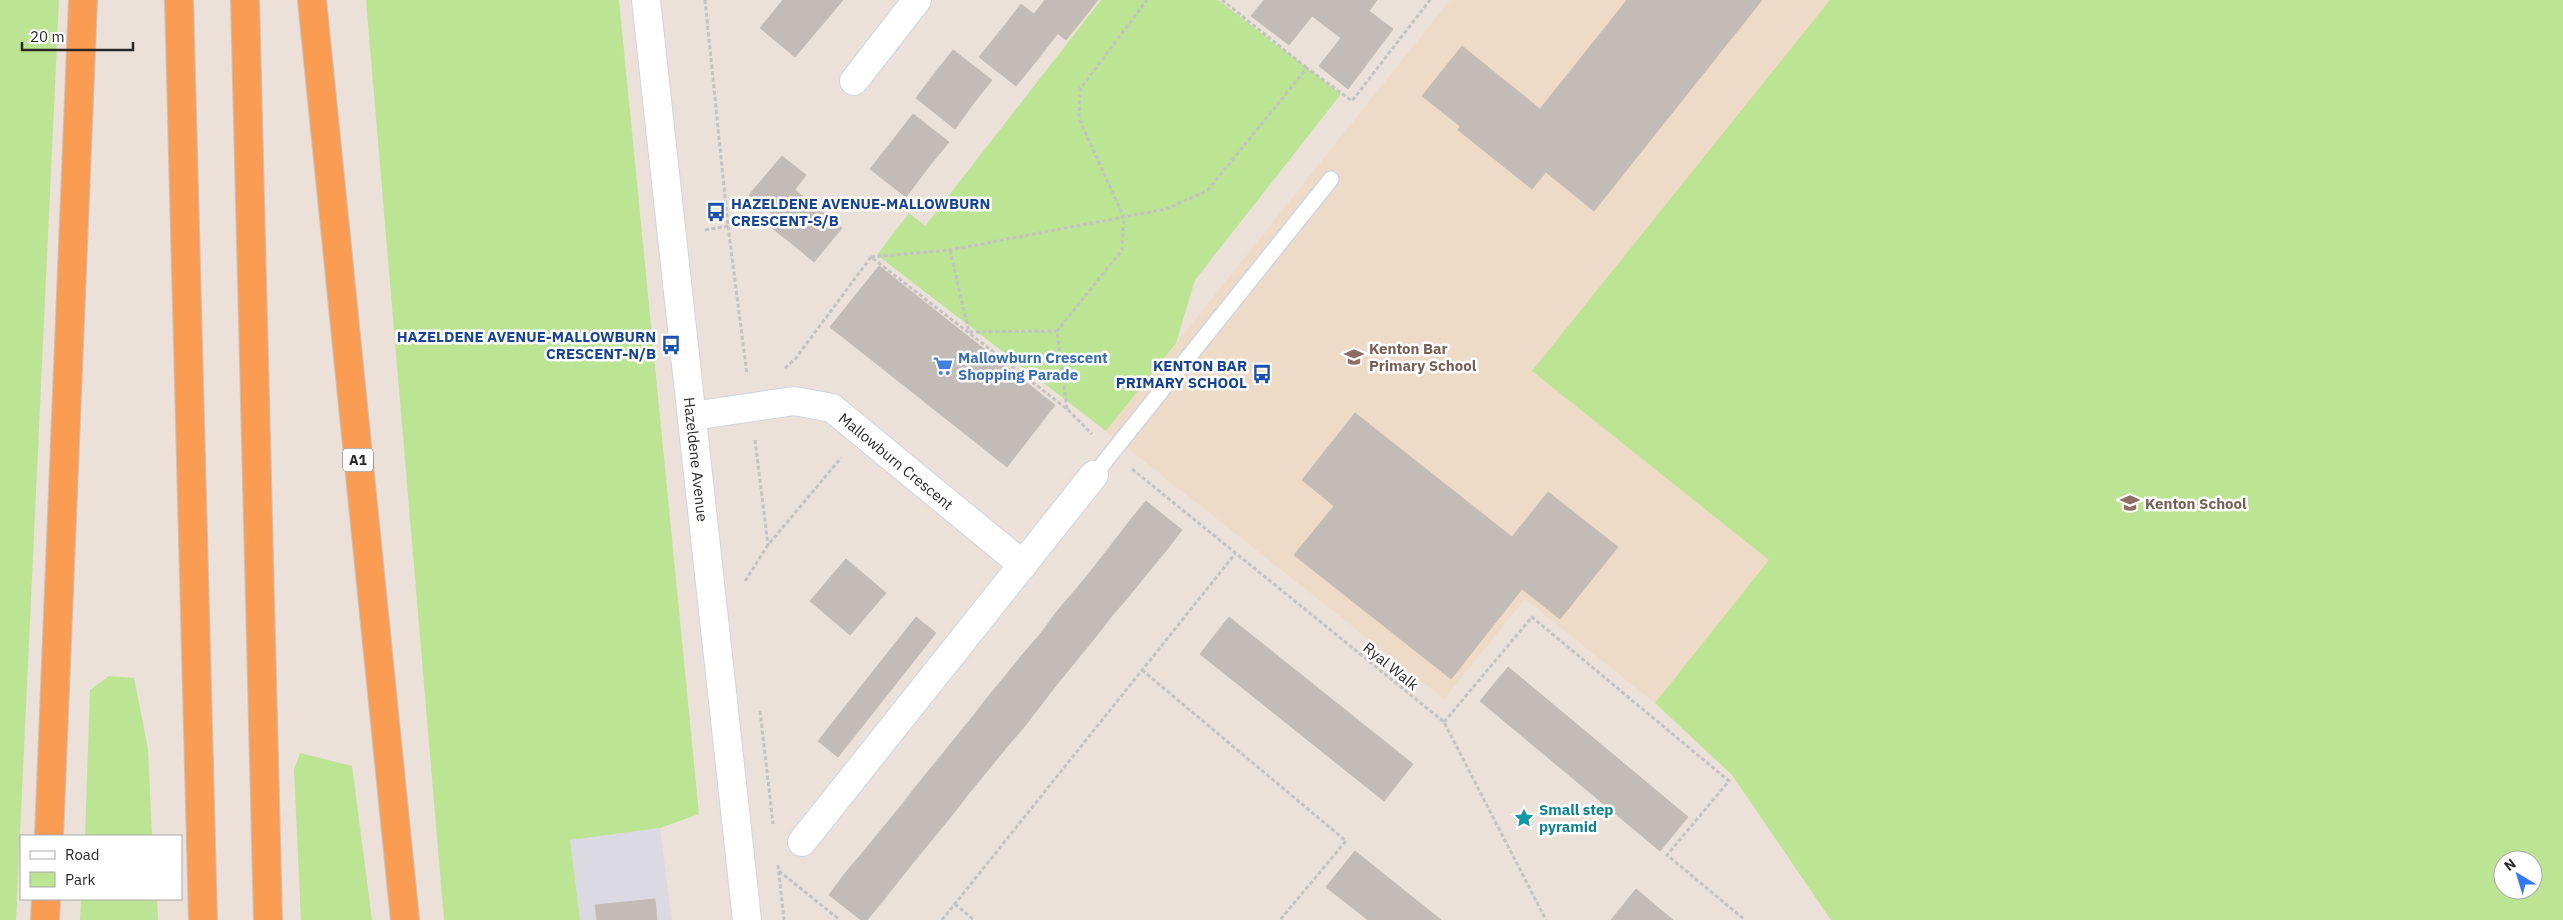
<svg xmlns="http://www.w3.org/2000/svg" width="2563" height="920" viewBox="0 0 2563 920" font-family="'IBM Plex Sans',sans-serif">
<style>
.industrial{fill:#dbdae3}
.education{fill:#eedbc7;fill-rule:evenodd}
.green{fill:#bbe493;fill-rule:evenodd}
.building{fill:#c3bbb6;stroke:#c6bcb3}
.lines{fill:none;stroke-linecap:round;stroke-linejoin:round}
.service-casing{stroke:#ced5e2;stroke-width:18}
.minor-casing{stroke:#ced5e2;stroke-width:30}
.tertiary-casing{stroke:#ced5e2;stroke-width:30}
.trunk-casing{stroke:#c3c3c3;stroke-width:30}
.path{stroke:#c3c3c3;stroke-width:3;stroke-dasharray:4 2.5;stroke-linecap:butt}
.service{stroke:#fff;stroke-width:15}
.minor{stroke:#fff;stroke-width:28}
.tertiary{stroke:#fff;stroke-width:28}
.trunk{stroke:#fa9c52;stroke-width:28}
.labels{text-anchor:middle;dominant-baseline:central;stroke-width:5;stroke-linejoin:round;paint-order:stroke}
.shield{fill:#fff;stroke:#686868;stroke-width:1}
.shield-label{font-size:14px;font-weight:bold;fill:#282828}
.transit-label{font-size:15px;font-weight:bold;fill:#164399;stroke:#fff;text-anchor:end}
.education-label{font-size:15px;font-weight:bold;fill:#785e54;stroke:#fff;text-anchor:start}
.shop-label{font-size:15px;font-weight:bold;fill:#366cbe;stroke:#fff;text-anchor:start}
.street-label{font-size:15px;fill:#282828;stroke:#fff}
.culture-label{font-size:15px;font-weight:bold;fill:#0d838f;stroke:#fff;text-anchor:start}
</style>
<rect width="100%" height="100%" fill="#ebe1d9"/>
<polygon class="industrial" points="660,828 672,920 580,920 570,840"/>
<path class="education" d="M1450 0H2563V920H1831L1732 775 1655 703 1525 599 1444 699 1106 431ZM2503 860H2533V890H2503Z"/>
<g class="green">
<polygon points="0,0 59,0 16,920 0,920"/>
<polygon points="366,0 619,0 699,814 660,828 570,840 580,920 444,920"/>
<polygon points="1101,0 1218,0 1341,94 1195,280 1176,343 1106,431 877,255 909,213 925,226"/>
<path d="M1830 0H2563V920H1831L1732 775 1655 703 1769 560 1532 371ZM2503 860H2533V890H2503Z"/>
<polygon points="109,676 134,678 148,749 152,836 85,836 90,690"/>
<polygon points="300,753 352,766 372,920 301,920 294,770"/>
<polygon points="81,899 157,899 158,920 80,920"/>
</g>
<g class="building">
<polygon points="783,0 843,0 795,57 760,28"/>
<polygon points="1045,0 1069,0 1087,14 1066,40 1034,14"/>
<polygon points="1069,0 1098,0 1087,14"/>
<polygon points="1264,0 1377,0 1369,11 1393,29 1348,89 1319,66 1341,38 1312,16 1289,45 1251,16"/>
<polygon points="1627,0 1762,0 1594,211 1546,172 1532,189 1458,130 1460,126 1422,96 1462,46 1540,109"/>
<polygon points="1021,4 1058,33 1038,59 1001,30"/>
<polygon points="1001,30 1038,59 1016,86 979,57"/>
<polygon points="953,50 992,80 973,104 934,74"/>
<polygon points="934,74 973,104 955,129 916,98"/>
<polygon points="913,114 949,142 927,169 892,141"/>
<polygon points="892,141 927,169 906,197 870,169"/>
<polygon points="782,156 806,175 775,216 749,195"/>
<polygon points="795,190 818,209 791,243 768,225"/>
<polygon points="818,209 842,228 814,262 791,243"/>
<polygon points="879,266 1055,405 1007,467 830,327"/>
<polygon points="1355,413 1512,537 1548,492 1618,547 1560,619 1522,589 1451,679 1294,555 1334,506 1302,480"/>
<polygon points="1146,501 1182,530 1165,552 1128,523"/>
<polygon points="1128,523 1165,552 1147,574 1111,545"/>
<polygon points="1111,545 1147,574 1129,596 1094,567"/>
<polygon points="846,559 886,593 850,635 810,601"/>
<polygon points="1094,567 1129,596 1111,617 1076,589"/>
<polygon points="1076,589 1111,617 1094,639 1058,610"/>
<polygon points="1058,610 1094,639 1076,661 1041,633"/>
<polygon points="916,617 936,633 838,757 818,741"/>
<polygon points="1229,617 1413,764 1384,801 1200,654"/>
<polygon points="1041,633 1076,661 1058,683 1023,654"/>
<polygon points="1023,654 1058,683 1041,705 1005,676"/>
<polygon points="1508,667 1688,817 1660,851 1480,701"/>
<polygon points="1005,676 1041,705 1024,727 987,698"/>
<polygon points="987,698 1024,727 1006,748 970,720"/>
<polygon points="970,720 1006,748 988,770 952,742"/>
<polygon points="952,742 988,770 970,792 935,763"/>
<polygon points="935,763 970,792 953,814 917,785"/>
<polygon points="917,785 953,814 935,836 900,807"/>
<polygon points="900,807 935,836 917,858 882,829"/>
<polygon points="882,829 917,858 900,879 864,851"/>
<polygon points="864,851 900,879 882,902 846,872"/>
<polygon points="1355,851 1441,920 1368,920 1326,887"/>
<polygon points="846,872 882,902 867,920 861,920 829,895"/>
<polygon points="1636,889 1673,920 1611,920"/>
<polygon points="655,899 657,920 597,920 595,905"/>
</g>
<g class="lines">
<defs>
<polyline id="service" points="1094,475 1331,179"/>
<g id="minor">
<polyline points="854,81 917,0"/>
<path id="s1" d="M693 416 794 401 832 408 1023 565"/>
<polyline points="802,842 1094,475"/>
</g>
<g id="tertiary">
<path id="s2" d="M646 0 747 920"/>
</g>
<g id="trunk">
<polyline points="179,0 203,920"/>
<polyline points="245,0 268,920"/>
<polyline points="312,0 405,920"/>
<polyline points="49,836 83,0"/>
<polyline points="45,920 46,899"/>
</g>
</defs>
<use href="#service" class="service-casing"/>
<use href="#minor" class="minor-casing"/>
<use href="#tertiary" class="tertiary-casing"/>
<use href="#trunk" class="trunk-casing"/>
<g class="path">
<polyline points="705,0 728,226 747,375"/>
<polyline points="1222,0 1307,68"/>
<polyline points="705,230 728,226"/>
<polyline points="950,250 969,332 1057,331"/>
<polyline points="871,257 950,250 1166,209 1207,191 1307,68 1352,101 1430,0"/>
<polyline points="785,368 796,358 871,257 1067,409 1092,434"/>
<polyline points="1067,409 1057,331 1122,250 1124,217 1079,119 1080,89 1147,0"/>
<polyline points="755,440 768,545"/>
<polyline points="1132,469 1444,722 1546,920"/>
<polyline points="745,581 768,545 841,458"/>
<polyline points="1142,670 1346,841 1280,920"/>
<polyline points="760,711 773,824"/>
<polyline points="1444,722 1532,617 1729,781 1667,855 1745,920"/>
<polyline points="778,865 784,920"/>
<polyline points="779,871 840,920"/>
<polyline points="955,904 974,920"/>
<polyline points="942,920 1235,554"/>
</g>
<use href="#service" class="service"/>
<use href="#minor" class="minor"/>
<use href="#tertiary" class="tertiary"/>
<use href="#trunk" class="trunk"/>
</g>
<defs>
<symbol id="bus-bare" viewBox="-9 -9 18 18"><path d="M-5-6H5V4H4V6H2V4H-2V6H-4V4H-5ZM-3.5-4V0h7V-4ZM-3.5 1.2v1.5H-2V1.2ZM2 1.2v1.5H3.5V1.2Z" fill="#1a4fb4" stroke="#fff" stroke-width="2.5" paint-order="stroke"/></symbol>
<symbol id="school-bare" viewBox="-9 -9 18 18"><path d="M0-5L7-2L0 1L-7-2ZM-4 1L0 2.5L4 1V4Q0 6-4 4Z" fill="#8d6e63" stroke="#fff" stroke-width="2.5" paint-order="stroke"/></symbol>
<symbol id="supermarket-bare" viewBox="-9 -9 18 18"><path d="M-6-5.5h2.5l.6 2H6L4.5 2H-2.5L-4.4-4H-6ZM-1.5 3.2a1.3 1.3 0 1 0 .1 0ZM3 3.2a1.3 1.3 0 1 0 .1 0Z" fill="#3f7fe0" stroke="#fff" stroke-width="2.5" paint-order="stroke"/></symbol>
<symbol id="sight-bare" viewBox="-9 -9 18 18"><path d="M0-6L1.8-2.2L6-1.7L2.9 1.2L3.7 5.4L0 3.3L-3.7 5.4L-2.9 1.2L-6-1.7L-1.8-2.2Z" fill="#0f9aa8" stroke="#fff" stroke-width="2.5" paint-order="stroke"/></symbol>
</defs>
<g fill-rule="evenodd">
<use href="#bus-bare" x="702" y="198" width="28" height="28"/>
<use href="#bus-bare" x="657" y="331" width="28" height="28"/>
<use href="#school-bare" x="1340" y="343" width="28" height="28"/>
<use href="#supermarket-bare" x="929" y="352" width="28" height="28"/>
<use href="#bus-bare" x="1248" y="360" width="28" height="28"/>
<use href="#school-bare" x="2116" y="489" width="28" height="28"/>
<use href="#sight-bare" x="1510" y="804" width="28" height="28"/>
</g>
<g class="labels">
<rect class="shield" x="343" y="448.5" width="30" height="23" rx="4"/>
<g class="shield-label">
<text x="358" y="460">A1</text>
</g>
<g class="transit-label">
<text x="731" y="203" text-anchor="start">HAZELDENE AVENUE-MALLOWBURN<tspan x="731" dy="17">CRESCENT-S/B</tspan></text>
<text x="656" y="336">HAZELDENE AVENUE-MALLOWBURN<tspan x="656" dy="17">CRESCENT-N/B</tspan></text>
<text x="1247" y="365">KENTON BAR<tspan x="1247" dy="17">PRIMARY SCHOOL</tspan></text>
</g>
<g class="education-label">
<text x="1369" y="348">Kenton Bar<tspan x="1369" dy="17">Primary School</tspan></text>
<text x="2145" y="503">Kenton School</text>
</g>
<g class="shop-label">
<text x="958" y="357">Mallowburn Crescent<tspan x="958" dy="17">Shopping Parade</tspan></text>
</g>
<g class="street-label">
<text stroke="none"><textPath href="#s2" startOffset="462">Hazeldene Avenue</textPath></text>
<text stroke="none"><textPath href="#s1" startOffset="224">Mallowburn Crescent</textPath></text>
<text transform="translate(1391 666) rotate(39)">Ryal Walk</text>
</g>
<g class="culture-label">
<text x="1539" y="809">Small step<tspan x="1539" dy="17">pyramid</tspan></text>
</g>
</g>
<rect x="20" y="835" width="162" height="65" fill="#ffffff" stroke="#a9a9a9"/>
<rect x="30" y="851" width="25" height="8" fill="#ffffff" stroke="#a9a9a9"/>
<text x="65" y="860" font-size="15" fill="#282828">Road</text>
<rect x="30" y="872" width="25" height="15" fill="#bbe493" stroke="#a9a9a9"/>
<text x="65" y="885" font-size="15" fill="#282828">Park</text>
<g transform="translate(2518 875) rotate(322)"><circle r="24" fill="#ffffff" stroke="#a9a9a9"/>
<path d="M0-4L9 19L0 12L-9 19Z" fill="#3279ff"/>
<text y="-8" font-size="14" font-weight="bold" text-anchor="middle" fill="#282828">N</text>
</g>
<path d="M22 42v8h111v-8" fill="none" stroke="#282828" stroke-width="2.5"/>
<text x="30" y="42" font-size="15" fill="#282828" stroke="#ffffff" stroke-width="4" paint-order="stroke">20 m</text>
</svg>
